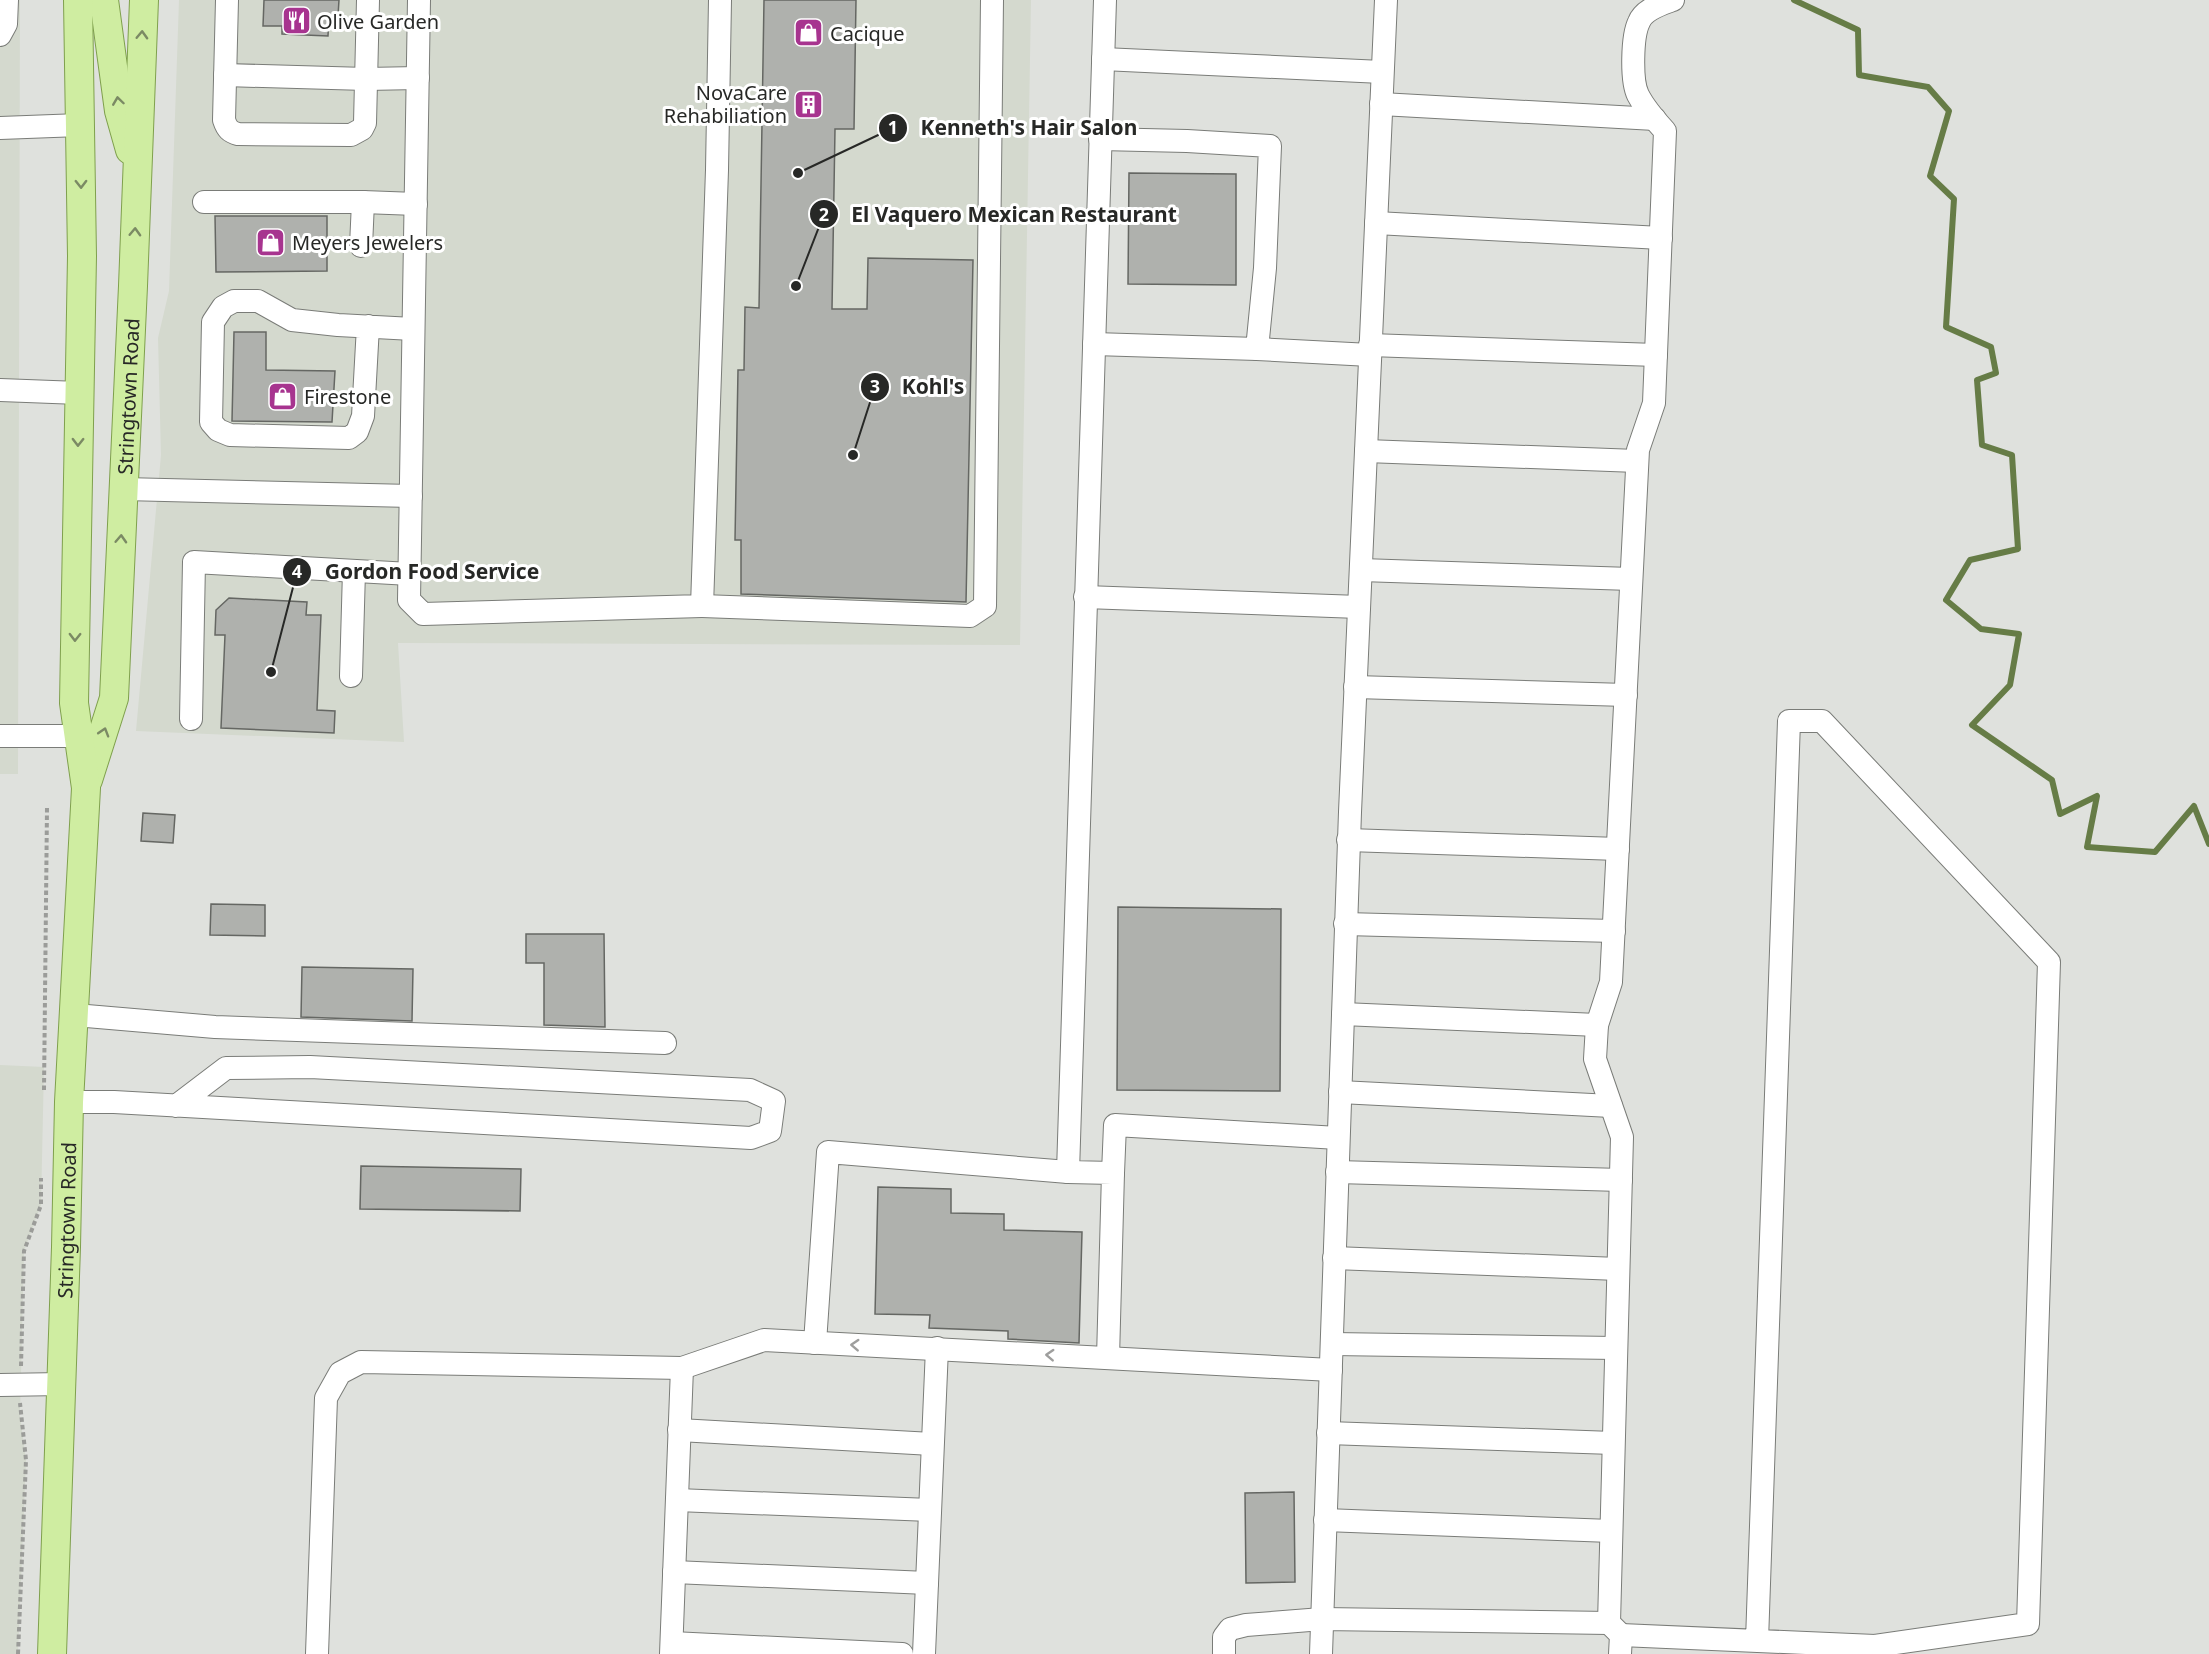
<svg xmlns="http://www.w3.org/2000/svg" width="2209" height="1654" viewBox="0 0 2209 1654" font-family="'Noto Sans',sans-serif">
<style>
.built{fill:#d4d9ce}
.lines{fill:none;stroke-linecap:round;stroke-linejoin:round}
.stream{stroke:#667c46;stroke-width:6}
.building{fill:#afb1ad;stroke:#656763;stroke-width:1.5}
.minor-casing{stroke:#7a7c78;stroke-width:24}
.major-casing{stroke:#7fa04d;stroke-width:30}
.path{stroke:#9b9c99;stroke-width:4;stroke-dasharray:4.5 3;stroke-linecap:butt}
.minor{stroke:#fff;stroke-width:22}
.major{stroke:#cfeda1;stroke-width:28}
.oneway{stroke:#7b8a64}
.oneway2{stroke:#9e9e9d}
.labels{text-anchor:middle;dominant-baseline:central;stroke-width:6;stroke-linejoin:round;paint-order:stroke}
.poi-label{font-size:20px;fill:#272826;stroke:#fff;text-anchor:start}
.street-label{font-size:20px;fill:#272826;stroke:#fff}
.leader{fill:none;stroke:#272826;stroke-width:2}
.callout-dot{fill:#272826;stroke:#fff;stroke-width:2}
.mark-label{font-size:18px;text-anchor:middle;font-weight:bold;fill:#fff}
.callout-label{font-size:21px;text-anchor:middle;font-weight:bold;fill:#272826;stroke:#fff;stroke-width:6;stroke-linejoin:round;paint-order:stroke}
</style>
<rect width="100%" height="100%" fill="#dfe1dd"/>
<g class="built">
<polygon points="0,0 20,0 18,774 0,774"/>
<polygon points="179,0 1031,0 1020,645 398,643 404,742 136,731 161,455 158,338 169,291"/>
<polygon points="0,1065 44,1067 41,1205 24,1251 20,1416 26,1460 18,1654 0,1654"/>
</g>
<g class="lines">
<polyline class="stream" points="1794,0 1858,30 1859,75 1928,87 1949,111 1930,176 1954,199 1946,327 1991,347 1996,373 1977,380 1982,445 2012,455 2018,549 1970,560 1946,600 1981,629 2019,634 2010,685 1972,725 2052,780 2060,814 2097,796 2087,847 2155,852 2194,806 2209,844"/>
</g>
<g class="building">
<polygon points="264,0 339,0 338,16 329,15 328,36 282,34 282,26 263,26"/>
<polygon points="764,0 856,0 854,129 835,129 832,309 867,309 868,258 973,260 966,602 741,594 741,540 735,540 738,370 744,370 745,307 759,308"/>
<polygon points="1129,173 1236,174 1236,285 1128,284"/>
<polygon points="215,216 327,216 327,271 216,272"/>
<polygon points="234,332 266,332 266,370 335,371 332,422 232,421"/>
<polygon points="229,598 307,602 306,615 321,615 317,710 335,711 334,733 221,728 225,635 215,635 216,610"/>
<polygon points="143,813 175,815 173,843 141,841"/>
<polygon points="211,904 265,905 265,936 210,935"/>
<polygon points="1118,907 1281,909 1280,1091 1117,1090"/>
<polygon points="526,934 604,934 605,1027 544,1025 544,963 526,963"/>
<polygon points="302,967 413,969 412,1021 301,1017"/>
<polygon points="361,1166 521,1169 520,1211 360,1209"/>
<polygon points="878,1187 951,1189 951,1213 1004,1214 1004,1230 1082,1232 1079,1343 1008,1339 1008,1331 929,1328 930,1315 875,1314"/>
<polygon points="1294,1492 1295,1582 1246,1583 1245,1493"/>
</g>
<g class="lines">
<defs>
<g id="minor">
<path d="M227 0 224 120C227 129 230 132 238 134L351 135 362 129 365 123 368 0"/>
<polyline points="419,0 409,600 423,614 702,606 717,170 720,0"/>
<polyline points="1105,0 1068,1172 1113,1173 1108,1358"/>
<polyline points="0,35 6,24 7,0"/>
<polyline points="1103,59 1382,72"/>
<polyline points="225,75 366,79 418,78"/>
<polyline points="1381,104 1655,119"/>
<polyline points="0,128 80,125"/>
<polyline points="204,202 363,202 416,204"/>
<polyline points="1376,223 1661,238"/>
<polyline points="361,246 363,202"/>
<polyline points="368,326 363,416 357,432 349,438 230,435 218,430 211,422 213,322 223,307 234,301 258,301 292,320 338,325 413,329"/>
<polyline points="1094,344 1257,349 1265,268 1270,146 1187,141 1100,139"/>
<polyline points="1370,345 1656,355"/>
<polyline points="1257,349 1370,355"/>
<polyline points="0,390 79,393"/>
<polyline points="1366,451 1637,461"/>
<polyline points="124,489 411,496"/>
<polyline points="1361,570 1631,579"/>
<polyline points="1085,597 1359,607"/>
<polyline points="702,606 970,616 985,606 992,0"/>
<polyline points="351,676 354,571"/>
<polyline points="1355,687 1626,695"/>
<polyline points="191,719 194,562 410,574"/>
<polyline points="0,736 78,736"/>
<polyline points="1348,840 1618,849"/>
<polyline points="1345,924 1614,931"/>
<polyline points="1343,1014 1597,1025"/>
<polyline points="75,1015 215,1027 665,1043"/>
<polyline points="1340,1092 1611,1106"/>
<polyline points="69,1102 114,1102 751,1138 770,1131 774,1101 750,1090 310,1067 226,1068 176,1106"/>
<polyline points="1337,1172 1621,1180"/>
<polyline points="1113,1173 1115,1125 1338,1138"/>
<polyline points="1334,1258 1618,1269"/>
<polyline points="815,1343 828,1152 1068,1172"/>
<polyline points="1332,1344 1616,1348"/>
<polyline points="0,1385 62,1384"/>
<polyline points="679,1430 932,1444"/>
<polyline points="1328,1433 1613,1443"/>
<polyline points="677,1500 930,1510"/>
<polyline points="1325,1520 1611,1531"/>
<polyline points="674,1572 927,1583"/>
<polyline points="1621,1635 1875,1646 2028,1624 2049,962 1822,721 1789,721 1757,1641"/>
<polyline points="672,1643 902,1654"/>
<polyline points="317,1654 326,1398 340,1373 361,1362 682,1368 764,1340 1331,1370"/>
<polyline points="671,1654 682,1368"/>
<polyline points="924,1654 937,1348"/>
<polyline points="1224,1654 1224,1637 1230,1629 1246,1625 1322,1619 1609,1623"/>
<polyline points="1321,1654 1350,812 1386,0"/>
<path d="M1620 1654 1621 1635 1609 1623 1622 1137 1595 1059 1597 1025 1611 982 1638 450 1654 403 1665 131C1655 120 1645 109 1638 95 1631 81 1632 36 1639 22 1644 9 1662 4 1673 0"/>
</g>
<g id="major">
<polyline points="104,0 119,111 130,150"/>
<path id="s1" d="M88 780 114 698 133 286 144 0"/>
<path id="s2" d="M52 1654 66 1247 69 1102 86 788 74 703 82 256 78 0"/>
</g>
</defs>
<use href="#minor" class="minor-casing"/>
<use href="#major" class="major-casing"/>
<g class="path">
<polyline points="44,1090 47,808"/>
<polyline points="21,1366 24,1251 41,1205 41,1178"/>
<polyline points="18,1654 26,1460 20,1403"/>
</g>
<use href="#minor" class="minor"/>
<use href="#major" class="major"/>
</g>
<defs><path id="oneway-chevron" d="M-2-3.5L2.5 0L-2 3.5" fill="none" stroke-width="1.6" stroke-linecap="round" stroke-linejoin="round" transform="scale(1.5)"/></defs>
<g class="oneway">
<use href="#oneway-chevron" transform="translate(142 35) rotate(-88)"/>
<use href="#oneway-chevron" transform="translate(118 101) rotate(-98)"/>
<use href="#oneway-chevron" transform="translate(81 184) rotate(89)"/>
<use href="#oneway-chevron" transform="translate(135 232) rotate(-88)"/>
<use href="#oneway-chevron" transform="translate(78 442) rotate(91)"/>
<use href="#oneway-chevron" transform="translate(121 539) rotate(-87)"/>
<use href="#oneway-chevron" transform="translate(75 637) rotate(91)"/>
<use href="#oneway-chevron" transform="translate(104 732) rotate(-73)"/>
</g>
<g class="oneway2">
<use href="#oneway-chevron" transform="translate(855 1345) rotate(-177)"/>
<use href="#oneway-chevron" transform="translate(1050 1355) rotate(-177)"/>
</g>
<defs>
<symbol id="restaurant-square" viewBox="-11 -11 22 22"><rect x="-9" y="-9" width="18" height="18" rx="4" fill="#a7348f" stroke="#fff"/><path d="M-5-6h1v4h1v-4h1v4h1v-4h1v5L-1.5 .5V6h-2V.5L-5-1ZM5-6V6H3V1.5H1.5Q1.5-4 5-6Z" fill="#fff"/></symbol>
<symbol id="shop-square" viewBox="-11 -11 22 22"><rect x="-9" y="-9" width="18" height="18" rx="4" fill="#a7348f" stroke="#fff"/><path d="M-5-2.5h2.3a2.7 3.5 0 0 1 5.4 0H5L5.5 6h-11ZM-1.5-2.5h3a1.5 2.3 0 0 0-3 0Z" fill="#fff"/></symbol>
<symbol id="building-square" viewBox="-11 -11 22 22"><rect x="-9" y="-9" width="18" height="18" rx="4" fill="#a7348f" stroke="#fff"/><path d="M-4-6H4V6H1V3H-1V6H-4ZM-2.5-4.3h1.7v1.8h-1.7ZM.8-4.3h1.7v1.8H.8ZM-2.5-1h1.7V.8h-1.7ZM.8-1h1.7V.8H.8Z" fill="#fff"/></symbol>
</defs>
<g fill-rule="evenodd">
<use href="#restaurant-square" x="280" y="4" width="33" height="33"/>
<use href="#shop-square" x="792" y="16" width="33" height="33"/>
<use href="#building-square" x="792" y="88" width="33" height="33"/>
<use href="#shop-square" x="254" y="226" width="33" height="33"/>
<use href="#shop-square" x="266" y="380" width="33" height="33"/>
</g>
<g class="labels">
<g class="poi-label">
<text x="317" y="21">Olive Garden</text>
<text x="830" y="33">Cacique</text>
<text x="787" y="92" text-anchor="end">NovaCare<tspan x="787" dy="23">Rehabiliation</tspan></text>
<text x="292" y="242">Meyers Jewelers</text>
<text x="304" y="396">Firestone</text>
</g>
<g class="street-label">
<text stroke="none"><textPath href="#s1" startOffset="388">Stringtown Road</textPath></text>
<text stroke="none"><textPath href="#s2" startOffset="434">Stringtown Road</textPath></text>
</g>
</g>
<path class="leader" d="M798 173L893 128M796 286L824 214M853 455L875 387M271 672L297 572"/>
<g class="callout-dot">
<circle cx="798" cy="173" r="6"/>
<circle cx="796" cy="286" r="6"/>
<circle cx="853" cy="455" r="6"/>
<circle cx="271" cy="672" r="6"/>
<circle cx="893" cy="128" r="15"/>
<circle cx="824" cy="214" r="15"/>
<circle cx="875" cy="387" r="15"/>
<circle cx="297" cy="572" r="15"/>
</g>
<g class="mark-label">
<text x="893" y="134">1</text>
<text x="824" y="221">2</text>
<text x="875" y="393">3</text>
<text x="297" y="578">4</text>
</g>
<g class="callout-label">
<text x="1029" y="135">Kenneth's Hair Salon</text>
<text x="1014" y="222">El Vaquero Mexican Restaurant</text>
<text x="933" y="394">Kohl's</text>
<text x="432" y="579">Gordon Food Service</text>
</g>
</svg>
